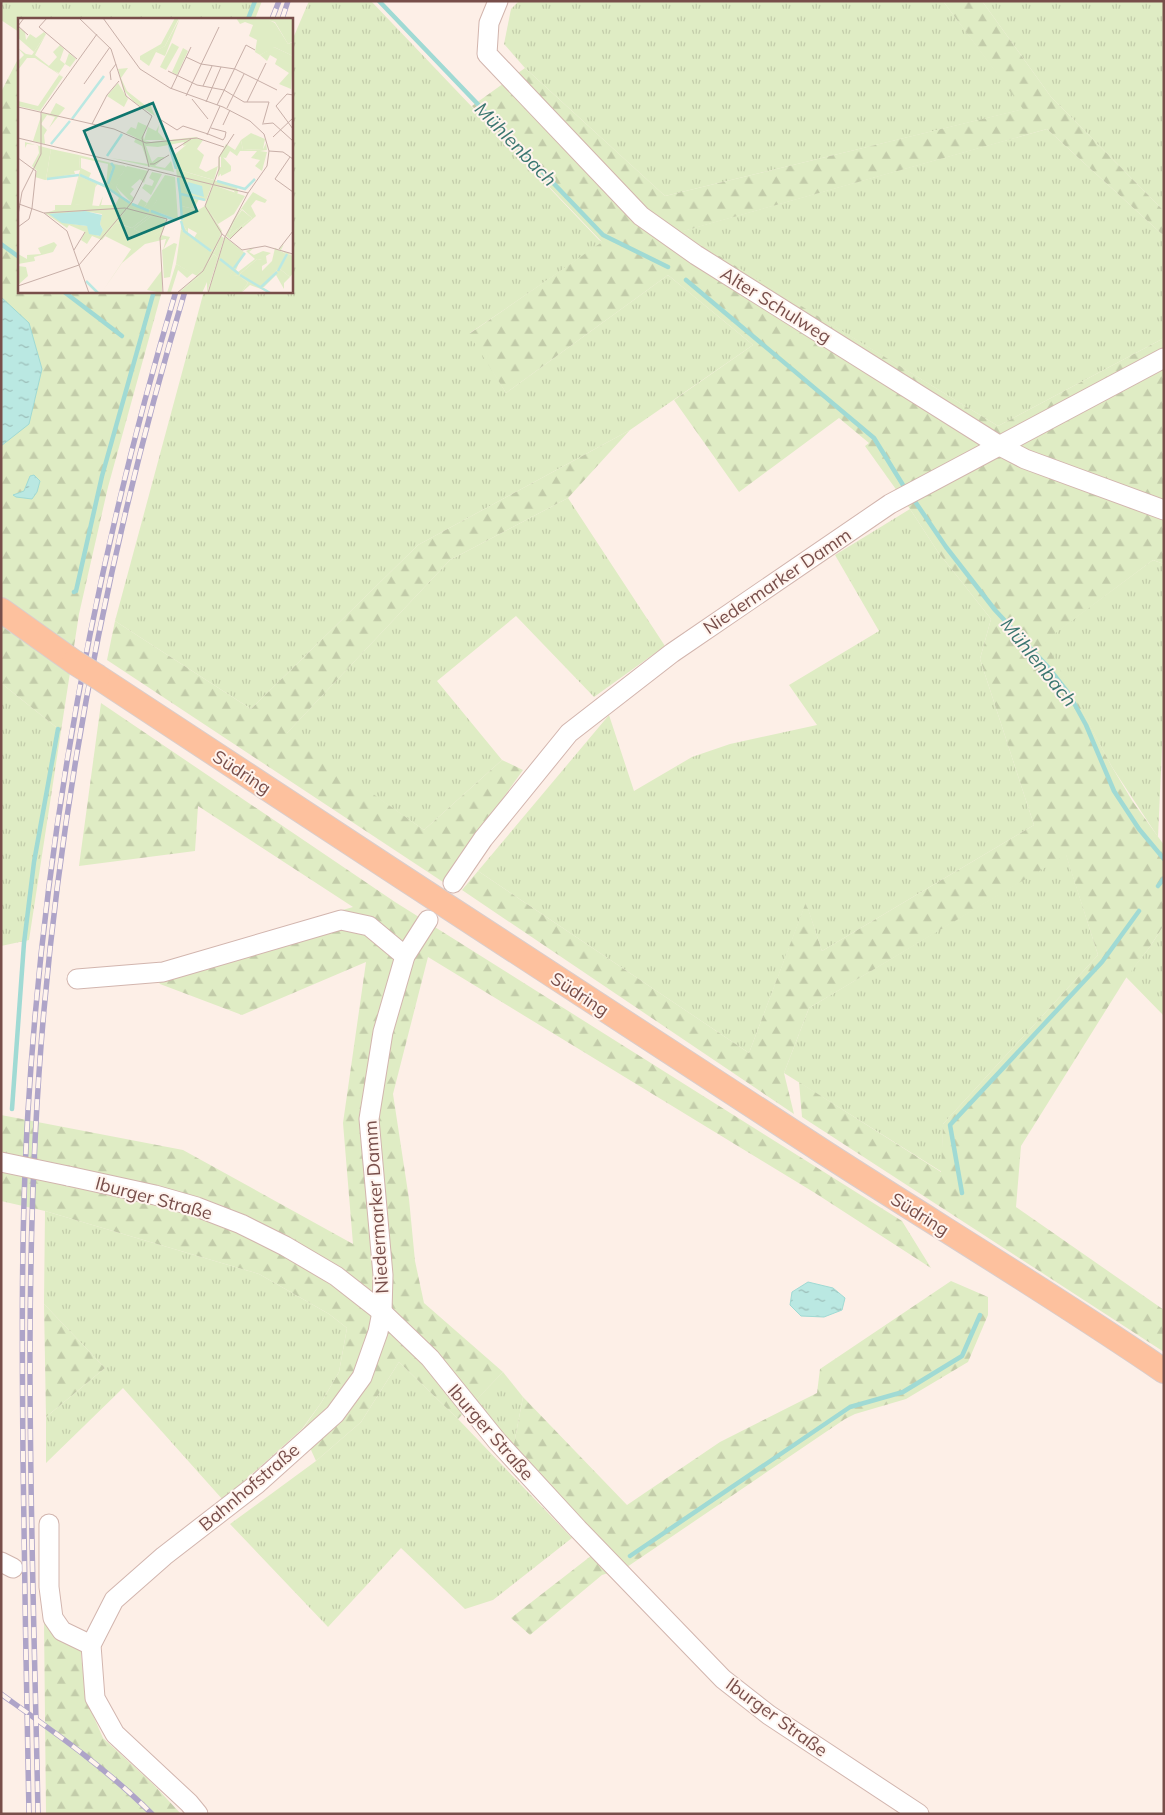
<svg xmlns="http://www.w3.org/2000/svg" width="1165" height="1815" viewBox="0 0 1165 1815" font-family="Mulish,sans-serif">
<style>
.grass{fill:url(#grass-tufts)}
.forest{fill:url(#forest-firs)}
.water{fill:url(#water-ripples);stroke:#a0dad4}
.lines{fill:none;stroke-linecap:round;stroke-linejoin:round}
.stream{stroke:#a0dad4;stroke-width:4.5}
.minor-casing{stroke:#d2b5ae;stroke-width:21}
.major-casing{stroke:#d9cdcc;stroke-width:26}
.minor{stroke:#fff;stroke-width:19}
.major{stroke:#fdc19e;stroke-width:24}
.rail-casing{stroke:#aea4c8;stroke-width:5.5}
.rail{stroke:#fff4ee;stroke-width:4;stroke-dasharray:11;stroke-linecap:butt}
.minor-bridge-casing{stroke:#d2b5ae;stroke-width:21;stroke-linecap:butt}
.major-bridge-casing{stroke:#d9cdcc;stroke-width:26;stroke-linecap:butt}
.minor-bridge{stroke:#fff;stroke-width:19}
.major-bridge{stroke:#fdc19e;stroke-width:24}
.labels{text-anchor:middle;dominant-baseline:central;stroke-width:4;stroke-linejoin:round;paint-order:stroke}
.street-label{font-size:18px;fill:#784e4a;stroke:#fff4ee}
.water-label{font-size:19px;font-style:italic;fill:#3a7670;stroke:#fff4ee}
.inset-river{fill:none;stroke:#bae8e2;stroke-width:2.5}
.inset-road{fill:none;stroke:#c8afa8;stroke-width:1}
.view{fill:#0f766e;fill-opacity:0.15;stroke:#0f766e;stroke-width:2.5}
.inset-edge{fill:none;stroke:#784e4a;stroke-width:2.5}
</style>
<defs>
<pattern id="grass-tufts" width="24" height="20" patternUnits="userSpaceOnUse" patternTransform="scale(1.25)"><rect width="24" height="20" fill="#dfecc4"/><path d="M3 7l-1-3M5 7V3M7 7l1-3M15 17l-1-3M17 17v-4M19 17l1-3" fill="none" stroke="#c3ccaa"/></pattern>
<pattern id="forest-firs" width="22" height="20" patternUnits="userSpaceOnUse" patternTransform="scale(1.25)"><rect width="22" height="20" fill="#dfecc4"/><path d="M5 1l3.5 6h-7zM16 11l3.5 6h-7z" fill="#c3ccaa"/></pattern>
<pattern id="water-ripples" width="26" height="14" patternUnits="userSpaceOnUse" patternTransform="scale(1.25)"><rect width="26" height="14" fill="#bae8e2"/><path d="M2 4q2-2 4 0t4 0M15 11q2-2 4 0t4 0" fill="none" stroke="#9cbeb9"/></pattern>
</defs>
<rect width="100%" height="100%" fill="#fdefe7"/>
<g class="grass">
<polygon points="1,1 262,1 255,19 19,19 19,32 1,20"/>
<polygon points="309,1 371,1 599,240 603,242 470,333 506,393 668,275 753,345 630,430 418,545 251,709 115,621 204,291 291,291 291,43"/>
<polygon points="519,1 943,1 1024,109 665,196 525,68 504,44 511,9"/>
<polygon points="982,1 1164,1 1164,211 1051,97"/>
<polygon points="1047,129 1164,236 1164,338 998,426 679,232"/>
<polygon points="568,498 665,646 594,697 516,616 437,681 502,760 424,830 286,734 450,560"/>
<polygon points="910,509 938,552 991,619 980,659 1034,825 822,951 806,903 749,1053 478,871 609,715 634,791 692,757 730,744 817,725 789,685 879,631 835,555"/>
<polygon points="1153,560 1164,564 1164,705 1158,837 1112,767 1044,641"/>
<polygon points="1,683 61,731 29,940 1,946"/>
<polygon points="1066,854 1098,955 943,1124 942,1172 784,1073 809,1008"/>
<polygon points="1164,925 1164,1016 1126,977 1149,948"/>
<polygon points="45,1211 259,1274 329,1314 347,1328 339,1372 321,1403 302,1429 223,1500 123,1388 46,1463 46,1417 105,1368 44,1304"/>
<polygon points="399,1362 458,1419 572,1538 493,1600 465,1609 401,1548 328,1627 230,1524 316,1461 361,1422"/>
<polygon points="503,1372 523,1397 513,1449 474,1402"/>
</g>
<g class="forest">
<polygon points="943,1 982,1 1051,97 1164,211 1164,236 1047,129 680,232 998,426 1164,338 1164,564 1153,560 1045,641 1112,767 1133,802 1164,845 1164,925 1149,948 1126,978 1021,1146 1016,1207 1164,1310 1164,1352 802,1117 799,1082 941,1172 943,1124 1098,955 1066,855 809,1008 784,1073 794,1114 462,890 478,871 749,1053 806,902 822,951 1034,825 980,659 991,619 938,552 910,509 865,446 869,443 839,418 739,492 674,400 753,345 668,275 506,393 469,334 602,242 472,106 525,68 665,196 1023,109"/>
<polygon points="19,57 19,291 162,291 108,487 79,614 61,731 1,683 1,92"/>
<polygon points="630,430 568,498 450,560 287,733 424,830 502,760 523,770 443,882 107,660 115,621 251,709 418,545"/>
<polygon points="101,703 395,902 902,1221 931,1268 815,1193 428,957 393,1094 409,1199 415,1261 424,1303 503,1372 458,1419 399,1362 361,1422 316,1461 302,1430 321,1403 339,1372 347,1328 329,1314 259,1274 45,1211 1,1201 1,1115 183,1150 353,1244 343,1123 366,962 242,1015 160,984 148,966 353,907 198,806 195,851 79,866"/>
<polygon points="951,1281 988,1297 988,1315 968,1362 906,1399 855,1414 845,1419 627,1567 602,1575 530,1635 511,1618 605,1545 513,1449 523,1397 627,1505 720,1442 817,1393 820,1369"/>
<polygon points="44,1304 105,1368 46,1417"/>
<polygon points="44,1621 86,1631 81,1655 86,1699 103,1738 153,1784 181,1814 46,1814"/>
</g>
<g class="water">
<polygon points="1,297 29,323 42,369 29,424 1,446"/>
<polygon points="34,475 40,481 37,492 32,499 16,497 13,495 24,491 30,476"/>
<polygon points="808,1282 833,1288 845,1298 842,1310 824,1317 801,1316 790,1305 792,1292"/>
</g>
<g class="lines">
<g class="stream">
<polyline points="379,1 603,235 668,267"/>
<polyline points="248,19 255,1"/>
<polyline points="1,244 19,257"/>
<polyline points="686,280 874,438 903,485"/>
<polyline points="63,291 122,336"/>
<polyline points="138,348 154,291"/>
<polyline points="914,500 946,547 995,610 1048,667 1069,694 1086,725 1114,791 1139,829 1164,859"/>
<polyline points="74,592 76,591 102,476 138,348"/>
<polyline points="1158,886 1164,878"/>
<polyline points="12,1109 24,943 34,862 58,729"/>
<polyline points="962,1193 950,1125 1102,962 1139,911"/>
<polyline points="630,1556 850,1407 903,1392 962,1356 980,1315"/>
</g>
<defs>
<g id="minor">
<polyline points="498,1 489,23 487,54 641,216 696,255 1000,446 1025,459 1164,510"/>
<polyline points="453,883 483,839 569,733 672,653 890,504 1164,358"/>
<polyline points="77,979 163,972 341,920 369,926 405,956"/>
<polyline points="68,1176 155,1195 197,1207 241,1224 285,1246 336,1276 382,1312 430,1358 497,1441 578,1529 723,1679 769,1715 919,1814"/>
<polyline points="49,1524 49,1587 53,1618 62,1631 91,1645"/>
<polyline points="1,1562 13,1568"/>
<polyline points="198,1814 189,1803 115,1734 95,1698 91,1645 114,1600 164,1556 257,1484 335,1414 362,1377 378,1332 382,1312 383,1275 369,1119 383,1032 405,956 428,920"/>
</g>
<g id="major">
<polyline points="1,610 74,662"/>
<path d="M98 677C340 836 582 996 825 1153 938 1226 1053 1295 1164 1371"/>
</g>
</defs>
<use href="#minor" class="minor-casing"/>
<use href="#major" class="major-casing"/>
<use href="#minor" class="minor"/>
<use href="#major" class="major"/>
<defs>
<g id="rail">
<polyline points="272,19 279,1"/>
<polyline points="282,19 288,1"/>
<path d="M1 1694C54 1732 106 1768 152 1814"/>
<path d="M29 1814C27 1695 24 1577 23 1458 22 1342 21 1226 28 1111 45 829 95 561 176 291"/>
<path d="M38 1814C33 1547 20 1276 44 1010 66 764 114 528 185 291"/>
</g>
</defs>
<use href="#rail" class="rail-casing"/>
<use href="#rail" class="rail"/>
<defs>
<polyline id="minor-bridge" points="1,1162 68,1176"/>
<polyline id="major-bridge" points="74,662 98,677"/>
</defs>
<use href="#minor-bridge" class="minor-bridge-casing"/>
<use href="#major-bridge" class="major-bridge-casing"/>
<use href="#minor-bridge" class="minor-bridge"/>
<use href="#major-bridge" class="major-bridge"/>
</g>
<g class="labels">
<g class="street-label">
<text transform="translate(776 305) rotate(32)">Alter Schulweg</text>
<text transform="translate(777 581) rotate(-34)">Niedermarker Damm</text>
<text transform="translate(242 772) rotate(33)">Südring</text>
<text transform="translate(580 994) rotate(33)">Südring</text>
<text transform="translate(154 1198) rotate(15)">Iburger Straße</text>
<text transform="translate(376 1207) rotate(-94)">Niedermarker Damm</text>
<text transform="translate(920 1214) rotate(32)">Südring</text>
<text transform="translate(491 1432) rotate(49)">Iburger Straße</text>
<text transform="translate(249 1487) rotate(-40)">Bahnhofstraße</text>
<text transform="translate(777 1717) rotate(36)">Iburger Straße</text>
</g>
<g class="water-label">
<text transform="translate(516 144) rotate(46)">Mühlenbach</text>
<text transform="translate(1039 662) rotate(51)">Mühlenbach</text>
</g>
</g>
<g transform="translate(18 18)">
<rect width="275" height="275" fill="#fdefe7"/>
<path d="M157 0H161L147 28 122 42V38L143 26ZM247 0H275L274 24 270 26 257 4 249 2 255 5 249 11 240 7ZM0 9 7 14 8 22 12 16 18 20 26 14 28 16 16 34 0 20ZM42 27 46 31 42 42 47 46 51 35 58 41 52 49 47 46 41 55 30 49 39 39 35 34ZM256 29 275 38 273 71 261 66 271 55 257 46 259 41 252 37 249 43 242 37ZM165 30 170 33 159 57 154 54ZM41 57 45 59 22 93 0 88V83L20 88ZM100 65 110 81 106 89 89 78ZM120 104 129 108 123 122 108 115 113 109 118 111ZM141 107 140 114 147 122H126L130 109 138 113ZM174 122H185L179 131 186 137 181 150 188 154 200 148 196 162 158 151 155 138ZM33 131 61 137 62 152 56 153 57 156 28 161ZM203 137 213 148V153L203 158ZM95 146 107 148V152L95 168 91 162ZM109 148 130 153 126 165 122 161 113 169 116 171 112 176 116 180 113 184 98 169ZM134 154 144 156 133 177 124 170 127 166 134 168 136 163 131 160ZM147 157 157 159 160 202 137 193 139 182 133 192 126 190ZM61 158 78 165 74 189 56 186ZM195 167 227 178 216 196 200 206 191 192 204 213 196 234 176 220 179 215 170 210V215L163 203V188L180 192 187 188ZM109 191 133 195 114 210 100 205 123 217 115 232 87 218ZM224 192 234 200 211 217 216 203ZM135 197 148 202 145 212 128 223V218L116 211ZM163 211 195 236 179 258 158 246ZM207 219 227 235 212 258 221 257 230 265 223 275H190ZM36 224 39 227 35 234 16 239 17 243 0 246V236L9 241V237L23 236 20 230ZM156 225 159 226 152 259 146 260 144 232ZM257 230 268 236 261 250 242 269 222 256 239 241 244 242V253L254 243ZM196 236 200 240 189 275V264L184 275H160L180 259ZM270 236 275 238V255L272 259 262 251ZM0 248 8 249 10 258 0 267ZM144 252V275L129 272Z" fill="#dfecc4"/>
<path d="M162 0 147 38 138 34 131 48 124 43 122 41 147 28ZM218 0H247L257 5 270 26 275 24V38L256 29 253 35 250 33 242 37 237 34 239 22 231 18 235 7 227 4 222 6ZM28 16 17 37 45 59 17 40H9L0 52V43L6 37 0 30 8 36 14 37ZM110 50 103 60 109 73 128 88 131 84 137 98 115 83 105 71 100 51ZM38 85 47 90 31 110 37 99 29 97 23 106 29 112 26 117 27 126 15 123 24 95 32 96ZM125 114 126 122 133 124 178 119 183 122 165 128 166 124 140 129 128 128 134 144 140 139H147L137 148 147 150 153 143 156 154 93 140 130 146 124 128 116 124 118 120 123 121ZM223 122 225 132 245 131 248 125 249 132 242 133 249 134 244 153 237 148 242 142 233 140 239 133H222L219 138 212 133 208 140 202 139V149L207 151 200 159 201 139 208 126 217 132ZM7 124 33 131 28 161 51 158 27 162 17 159 19 153 14 148 21 135 20 127 9 126 7 130ZM61 137 109 149V159L107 156 98 169 105 180 119 188 123 181 129 185 126 190 132 192 139 182 143 184 138 193 148 198 146 201 135 197 116 211 128 218V222L145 212 143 217 152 219 145 232 148 221 127 226 104 245 86 271 122 218 100 206 114 210 132 196 109 191 84 222 74 218 69 226 63 222 67 214 51 207 49 210 27 195 37 192V187H53L62 152ZM63 140 90 146 88 168 79 164 76 170 80 166 95 174 101 180 97 187H83L85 178 81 188 57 186 61 158 70 162 73 155 63 150ZM95 146 107 148V152L95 167 91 162ZM72 194 84 196 82 206 85 212 81 218 75 216 69 208 48 205ZM158 151 219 169 220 174 218 177 216 173 194 167 188 183 181 181 176 191 163 188ZM235 174 249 182 247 185 238 182 233 188 238 198 212 221 208 218 215 202ZM224 191 234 200 211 217 216 203ZM163 203 170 215 196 234 203 218 206 220 200 240 196 236 180 259 160 275 179 258 175 255 169 260 160 252 153 274 149 275 158 246 175 255 179 258 194 236 163 211ZM266 226 263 232 275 237 270 236 262 251 272 259 266 265V271L258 257 245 270 254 275 232 267 223 275 230 265 221 257 211 259 223 240 218 252 220 254 237 241 228 233 237 229 231 234 236 237 245 233 253 235 248 238 249 245 244 248V242L239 241 222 256 242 269 261 250 268 236 261 231Z" fill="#dfecc4" fill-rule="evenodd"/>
<path d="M154 25 161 29 148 52 142 49Z" fill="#dfecc4"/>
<path d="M233 115 247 121 245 131 225 132 223 122Z" fill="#dfecc4"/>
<path d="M170 164 184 168 186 179 169 174 167 168ZM67 193 84 197 82 206 85 212 82 218 71 216 69 208 44 205 31 196Z" fill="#bae8e2"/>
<path class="inset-river" d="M54 101 86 58M33 126 52 103M151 127 158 151M89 138 104 116M62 157 87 168M160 160 162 175M29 161 61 157M199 163 227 171 237 161M90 166 96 149 93 145M88 169 112 185M162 175 164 202M163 176 187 182M114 186 131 193M133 193 157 202M163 203 166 213 193 233M202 241 221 256M216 250 227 235M260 253 269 236M222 257 252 275M68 263 80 275M243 269 259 254"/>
<path class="inset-road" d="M6 0 0 8 10 17M29 0 21 9 59 41M61 0 93 31 108 78 134 98 124 120 131 149M85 0 122 51 152 70 205 89 232 103 246 116 251 133M168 39 183 46 217 51 259 72M150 53 179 67 206 72 226 84H251L245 105M93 62 92 54 98 46M66 66 92 29M185 68 194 48M153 71 173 29M275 77 269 76 258 88 275 111M168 78 201 9M174 81 190 101M188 84 203 49M229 84 248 45M199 87 228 27 237 32M0 89 96 111 128 125 179 120 206 129M209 90 226 56M140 100 159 112 165 108 190 116M74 106 89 77 101 63M244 106 255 105 275 123M205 107 212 92M190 116 205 122 207 119 208 114 193 110M216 116 201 139V151L187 188 204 216 224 232 247 228 275 236M189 117 202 88M255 119 275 100M0 120 230 175 249 148 251 133 265 134 275 141M157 131 173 121M272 139 257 161 275 174M0 140 15 151M132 146H136L151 137M1 186 26 195 49 213 71 275M26 195 107 190 149 201 142 220 145 275M0 197 4 174 23 136V94L79 16M0 209 11 201 14 190 18 153 15 151M212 221 224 209M261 231 275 213M56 232 67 214M0 268 61 247 114 184 131 151M159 275 185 253 204 216M190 275 207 219 230 175"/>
<path class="view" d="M135 85 179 193 110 221 66 113Z"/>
<rect width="275" height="275" class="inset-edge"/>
</g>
<rect width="1165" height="1815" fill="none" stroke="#784e4a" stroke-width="5"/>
</svg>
